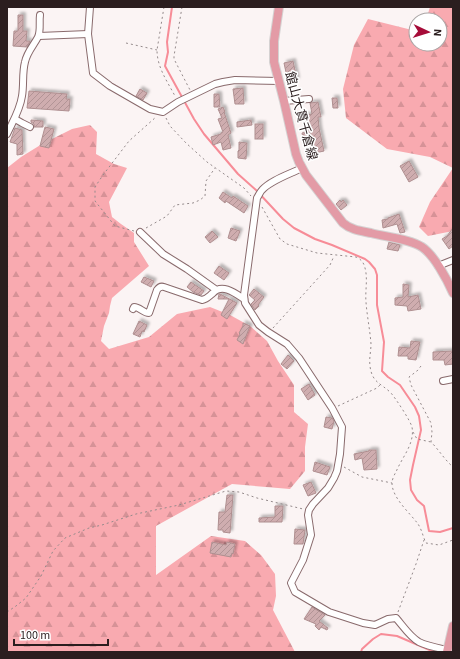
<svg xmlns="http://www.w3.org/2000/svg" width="460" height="659" viewBox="0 0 460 659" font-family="'Source Sans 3','Noto Sans JP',sans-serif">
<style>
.forest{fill:url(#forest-firs)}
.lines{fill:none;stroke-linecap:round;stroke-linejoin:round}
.stream{stroke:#f78c97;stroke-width:2}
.building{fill:url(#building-hatch);stroke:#af8f90;filter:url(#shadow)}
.minor-casing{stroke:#896a6c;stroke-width:8}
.major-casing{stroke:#d5d2d2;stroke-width:10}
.path{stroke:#948a8b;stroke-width:1;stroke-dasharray:2 3;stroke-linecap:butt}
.minor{stroke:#fff;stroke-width:6}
.major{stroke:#e39ba6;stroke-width:8}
.labels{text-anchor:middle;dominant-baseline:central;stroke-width:3;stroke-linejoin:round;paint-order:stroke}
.street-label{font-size:13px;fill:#2b1e1f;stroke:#fff}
</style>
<defs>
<pattern id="forest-firs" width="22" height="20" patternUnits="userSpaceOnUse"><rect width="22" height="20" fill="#f9aab0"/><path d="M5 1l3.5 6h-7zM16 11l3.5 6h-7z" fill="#d69297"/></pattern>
<pattern id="building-hatch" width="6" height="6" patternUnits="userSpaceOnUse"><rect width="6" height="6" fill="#cfadaf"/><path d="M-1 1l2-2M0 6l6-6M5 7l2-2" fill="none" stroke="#b29496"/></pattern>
<filter id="shadow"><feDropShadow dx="2.5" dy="-2.5" stdDeviation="1" flood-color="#0004"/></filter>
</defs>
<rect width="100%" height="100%" fill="#fbf4f4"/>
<g class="forest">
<polygon points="430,7 453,7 453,231 428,236 419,227 430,202 453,168 430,157 387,149 346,118 343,89 354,45 368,19 416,31 416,44 440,44 440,20 426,20"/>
<polygon points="90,125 97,132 96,154 114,164 127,168 109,202 112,217 121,224 134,233 134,242 149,266 112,298 110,306 109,313 104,326 101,341 109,349 149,337 177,314 210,307 230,315 250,326 267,341 278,361 294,385 294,412 308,424 305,447 305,471 290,489 232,484 156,526 156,575 211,536 245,541 261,555 275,574 276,596 273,610 295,652 7,652 7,168 21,157 42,144 72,129"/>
</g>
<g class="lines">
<g class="stream">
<polyline points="172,7 167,42 168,52 165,66 194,119 204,134 238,174 256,190 283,219 294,228 315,239 332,245 365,259 369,262 375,269 377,275 377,305 384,342 382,371 388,377 400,385 415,407 419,416 421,430 413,465 410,480 411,490 417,500 424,506 429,531 440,532 453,528"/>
<polyline points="361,652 362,649 373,639 381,634 397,636 432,651 442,652"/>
</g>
</g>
<g class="building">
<polygon points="18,15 23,15 23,31 27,31 26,41 30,41 27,47 13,46 14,31 18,31"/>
<polygon points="293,61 297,80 288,82 284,63"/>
<polygon points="243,88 244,104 235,104 233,89"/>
<polygon points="140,89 147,93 143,100 136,96"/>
<polygon points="29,91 67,94 66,99 70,99 69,111 27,108"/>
<polygon points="214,94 219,94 220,107 214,107"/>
<polygon points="332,98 337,98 338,108 333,108"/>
<polygon points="318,102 321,117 318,117 319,127 319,128 324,151 315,153 311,137 303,138 302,133 306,132 303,116 312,114 310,103"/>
<polygon points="223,107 225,112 224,112 231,133 228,135 231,148 223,150 221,142 213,145 211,137 221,134 221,133 223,132 218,119 222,118 218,109"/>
<polygon points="31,120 43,121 43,127 34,127 34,124 31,122"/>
<polygon points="251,120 252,125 237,127 237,122"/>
<rect x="255" y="124" width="8" height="15"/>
<polygon points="45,127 54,129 49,148 40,146"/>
<polygon points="15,128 22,130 23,154 17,155 17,144 10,142"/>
<polygon points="239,142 247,143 246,159 238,158 238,151 239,150"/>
<polygon points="409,161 418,177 409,182 400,166"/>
<polygon points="223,192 232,198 233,196 248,206 244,213 226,201 225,203 219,198"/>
<polygon points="340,200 341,202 343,200 347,205 341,210 336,204"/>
<polygon points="399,214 405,232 400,233 397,224 383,228 382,220 388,219 388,218"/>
<polygon points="231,228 240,231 236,241 228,238"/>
<polygon points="453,228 453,246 449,249 442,239 447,236"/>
<polygon points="212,231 218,237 210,243 205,237"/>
<polygon points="389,242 400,245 398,251 387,249"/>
<polygon points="219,266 229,273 224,280 214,273"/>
<polygon points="144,277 154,281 151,287 141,282"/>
<polygon points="191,282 204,291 201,295 193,292 187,287"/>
<polygon points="403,284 409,285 408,297 418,295 421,309 408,311 407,306 395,305 395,298 403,297"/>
<polygon points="254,289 264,297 258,305 259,306 255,310 251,304 255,300 249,295"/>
<polygon points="219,294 220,294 237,303 227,319 221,315 229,299 218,299"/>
<polygon points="139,321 147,325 144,332 142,331 140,337 133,334"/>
<polygon points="243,323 250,326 243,344 237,340 240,334 239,333 243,326"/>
<polygon points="411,341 420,342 416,360 408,359 408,356 398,356 399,347 410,348"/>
<polygon points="453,351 453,364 445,365 444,360 433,360 433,352"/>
<polygon points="288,355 294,361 287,369 281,364"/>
<polygon points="309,384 315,395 308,400 301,389"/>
<polygon points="326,417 332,418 334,421 332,429 324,427"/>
<polygon points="369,450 376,450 377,469 364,470 362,458 355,460 354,454 369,451"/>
<polygon points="315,462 330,467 327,475 313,471"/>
<polygon points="311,482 316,493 308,496 303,485"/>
<polygon points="227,495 233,495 230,533 223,532 223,530 218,530 219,512 225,512"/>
<polygon points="275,506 283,506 282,522 259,522 259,518 275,517"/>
<polygon points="295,529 305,530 303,544 294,544"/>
<polygon points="212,542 226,545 227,542 235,544 233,554 232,553 231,557 210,553"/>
<polygon points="312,607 325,615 319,621 328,628 327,630 321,627 319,630 315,626 316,624 304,619"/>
</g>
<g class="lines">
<defs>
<g id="minor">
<polyline points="90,7 88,34 93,73 110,86 150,109 163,112 178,102 215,84 223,82 235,80 279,81"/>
<polyline points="39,36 88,34"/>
<polyline points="284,101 309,99"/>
<polyline points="15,119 22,123 30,127"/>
<path d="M7 134C13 121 20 110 22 96 24 85 22 73 25 62 27 52 34 45 38 37 41 31 39 22 40 15"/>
<path d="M302 168C290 174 271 180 262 190 260 192 259 195 257 198L244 295 245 303 259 325 268 332 287 344 299 358 332 408 342 427 340 454 337 471 334 478 328 488 313 504 309 510 308 515 311 535 303 560 291 583 295 592 329 612 363 623 375 625 388 619 396 618C403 626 410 637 419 642 427 646 438 648 447 650"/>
<polyline points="140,232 163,254 187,269 215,289"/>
<polyline points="438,266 453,260"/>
<path d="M133 309 134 307C140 307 143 313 149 313L157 290C159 287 161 286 164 287L202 300C207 299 209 296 213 293 222 283 235 293 244 299"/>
<polyline points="443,381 453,379"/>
</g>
<g id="major">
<path d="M279 7 274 41V62L284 101 296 154 299 162 306 175 343 223C351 230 361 231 371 233 386 237 410 239 422 247 434 255 447 279 453 293"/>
<polyline points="447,652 453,626"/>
</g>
</defs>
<use href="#minor" class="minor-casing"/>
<use href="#major" class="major-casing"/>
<g class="path">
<path d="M164 7 157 50C157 67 167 81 175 96"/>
<polyline points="182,7 174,56 174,59 190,90"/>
<polyline points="126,43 157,50"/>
<polyline points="166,118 170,126 186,143 207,162 244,188 251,196"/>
<path d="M262 207 280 239 287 244 317 253 356 257C361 259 364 263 365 268 368 279 365 291 366 302 367 316 370 330 371 344 371 351 369 358 370 366 372 383 381 383 391 393 396 399 410 420 412 427 415 444 402 457 396 472 394 475 392 480 392 483 392 498 410 513 418 524 422 530 423 537 426 543L439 545 453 540"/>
<polyline points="146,228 167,216 175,205 193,203 200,200 205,196 206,181 215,168"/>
<polyline points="134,231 115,226 95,201 95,187 103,175 129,141 156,117"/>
<polyline points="273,328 330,265 334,256"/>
<path d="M421 366 417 371 409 377 411 385 431 423 432 432 431 442C439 450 444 459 453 467"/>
<polyline points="338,406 377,388 380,385"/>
<polyline points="413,432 417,439 431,442"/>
<polyline points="344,467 362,477 392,483"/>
<polyline points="7,612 16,606 26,598 41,576 53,551 65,538 89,528 102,525 136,514 179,505 226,491 239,492 257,498 303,509"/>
<polyline points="398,612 416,564 424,540"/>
</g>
<use href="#minor" class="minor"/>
<use href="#major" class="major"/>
</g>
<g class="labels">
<g class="street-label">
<text transform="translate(301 116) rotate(75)">館山大貫千倉線</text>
</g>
</g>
<rect width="460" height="659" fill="none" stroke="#2b1e1f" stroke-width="16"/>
<g transform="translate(428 32) rotate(94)"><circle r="19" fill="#ffffff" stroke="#aaa5a5"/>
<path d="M0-3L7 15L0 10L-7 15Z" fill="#a60c39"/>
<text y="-6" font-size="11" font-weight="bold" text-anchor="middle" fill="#2b1e1f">N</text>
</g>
<path d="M14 639v6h94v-6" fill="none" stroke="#2b1e1f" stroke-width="2"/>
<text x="20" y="639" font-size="12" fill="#2b1e1f" stroke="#ffffff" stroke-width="3" paint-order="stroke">100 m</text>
</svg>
